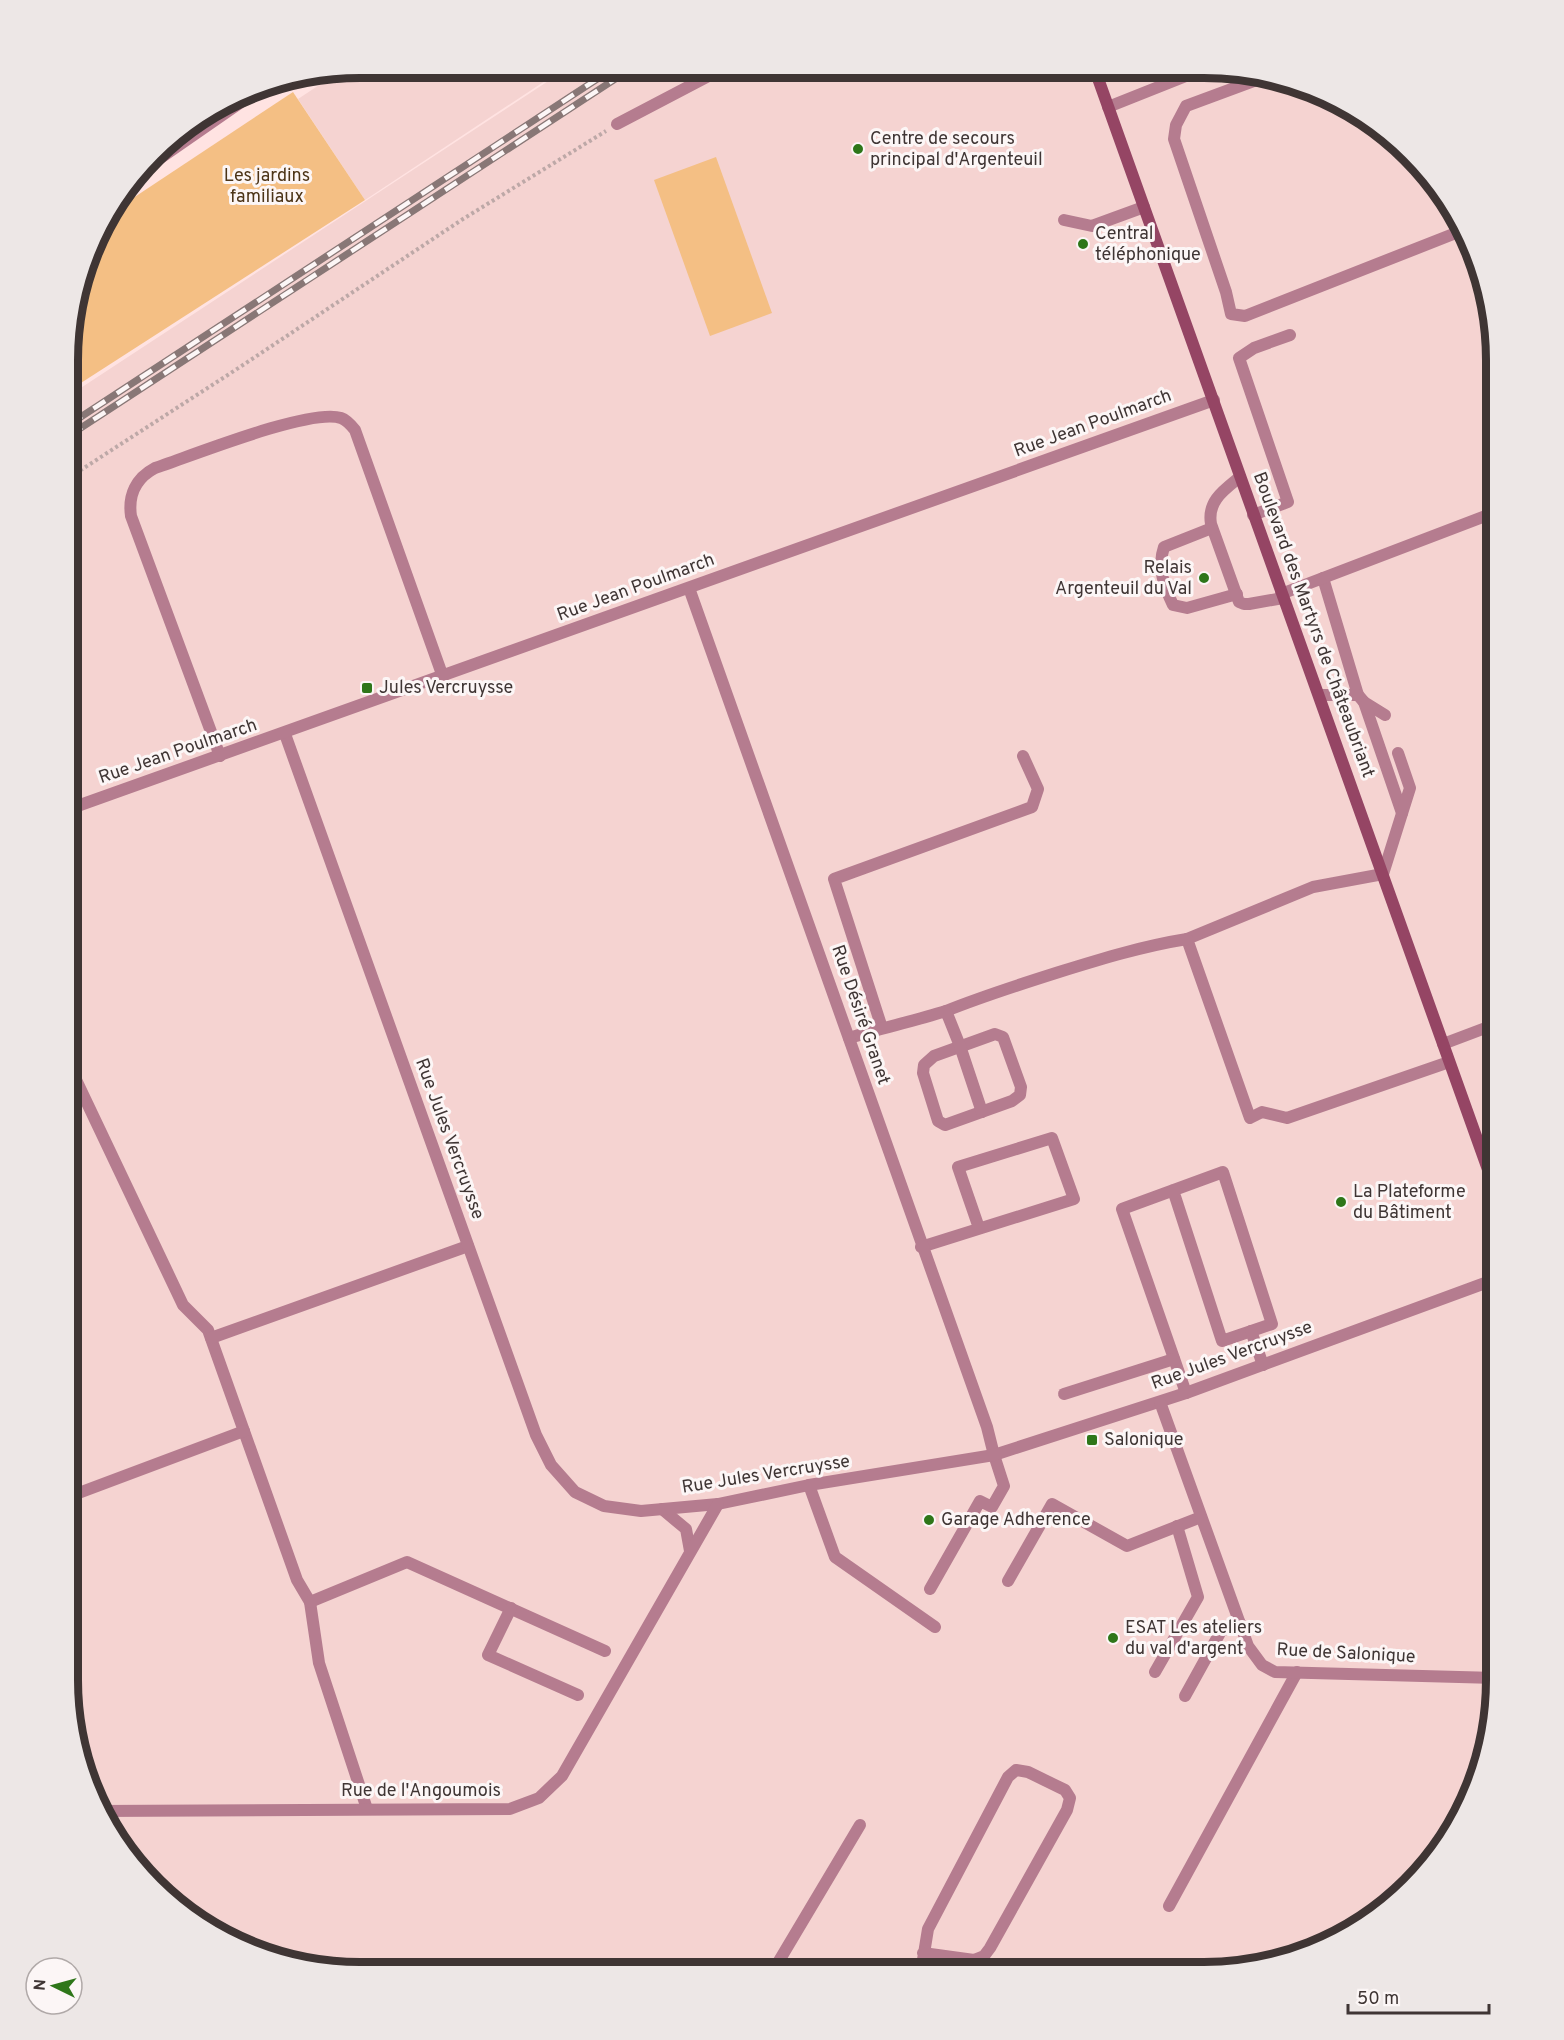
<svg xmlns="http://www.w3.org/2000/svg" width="1564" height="2040" viewBox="0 0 1564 2040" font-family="Overpass,sans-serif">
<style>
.built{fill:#f5d3d1}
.green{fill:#f4bf84}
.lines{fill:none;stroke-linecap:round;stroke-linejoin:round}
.path{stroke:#bda8a7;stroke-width:4;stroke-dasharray:3 3;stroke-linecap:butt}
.service{stroke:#b57c8f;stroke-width:12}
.minor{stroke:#b57c8f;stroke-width:12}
.secondary{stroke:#954564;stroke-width:12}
.rail-casing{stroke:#887776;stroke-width:7}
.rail{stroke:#fcf6f6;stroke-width:4.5;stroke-dasharray:14;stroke-linecap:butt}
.poi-dot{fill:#2e7619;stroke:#fcf6f6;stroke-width:2}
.labels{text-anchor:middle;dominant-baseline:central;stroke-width:6;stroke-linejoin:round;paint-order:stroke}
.poi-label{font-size:18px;fill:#3f3534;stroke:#fcf6f6;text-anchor:start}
.park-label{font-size:18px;fill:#4c3417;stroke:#fcf6f6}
.street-label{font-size:18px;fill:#3f3534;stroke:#fcf6f6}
.rim{fill:none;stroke:#3f3534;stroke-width:8}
</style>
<rect width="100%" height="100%" fill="#ffe3e2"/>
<g class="built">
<polygon points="360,68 554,68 557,73 365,200 298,99 342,70"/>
<polygon points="597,68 1243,70 1316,90 1382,128 1466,230 1496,359 1496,1700 1481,1775 1447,1843 1397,1900 1334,1942 1205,1972 322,1970 265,1957 197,1923 140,1873 98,1810 68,1681 70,395 562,72 578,81"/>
</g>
<g class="green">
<polygon points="293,92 365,200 70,390 70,321 106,216"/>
<polygon points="716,157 772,313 710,336 654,180"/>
</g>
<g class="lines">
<g class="path">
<polyline points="579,68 584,76"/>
<polyline points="70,477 240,367 463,219 606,131"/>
</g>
<g class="service">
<polyline points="1267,76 1186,106 1176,125 1174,139 1226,292 1231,314 1245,316 1466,229"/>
<polyline points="617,124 722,69"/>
<polyline points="1064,220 1092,226 1144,207"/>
<path d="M1240 477C1224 490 1207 501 1211 524L1239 602 1244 604H1249L1283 598"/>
<polyline points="1253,515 1288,502 1239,358 1254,348 1290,335"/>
<path d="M1212 528 1164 547C1157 568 1164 586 1173 605L1187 608 1237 594"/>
<polyline points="1323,578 1358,695"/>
<polyline points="1319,695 1358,695 1364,702 1385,715"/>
<polyline points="1364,702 1402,813"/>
<polyline points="1398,753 1410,788 1383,874 1313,887 1187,939 1250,1118 1262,1112 1287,1118 1449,1062"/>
<path d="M220 756 131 516C128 495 136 478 155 468 191 456 310 408 341 418 347 420 351 425 355 430L443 677"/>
<path d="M946 1011C983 996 1021 984 1059 972 1101 959 1143 946 1187 939"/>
<polyline points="882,1028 834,879 1032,807 1038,789 1023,756"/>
<polygon points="995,1034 1003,1037 1021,1087 1020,1095 1012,1101 945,1125 938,1121 923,1073 924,1065 934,1056"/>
<path d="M849 1038C882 1028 914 1021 946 1011L960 1046 982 1112"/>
<polyline points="69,1065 183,1305 208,1330 297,1580 310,1602 319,1663 367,1809"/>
<polyline points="1173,1190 1222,1341 1272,1324 1223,1172 1122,1209 1186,1393"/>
<polyline points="921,1247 1074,1199 1052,1138 958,1167 979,1228"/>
<polyline points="1251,1331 1263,1365"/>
<polyline points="211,1338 468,1246"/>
<polyline points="1064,1394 1174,1359"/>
<polyline points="809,1485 835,1557 935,1627"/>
<polyline points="76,1494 244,1431"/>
<polyline points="662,1509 686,1529 690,1551"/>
<polyline points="1008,1581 1052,1504 1127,1546 1201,1517"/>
<polyline points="930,1589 980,1501 992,1507 1004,1486 994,1455"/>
<polyline points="310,1602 407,1562 605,1651"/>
<polyline points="511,1608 488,1655 578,1695"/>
<polyline points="1155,1672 1198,1597 1177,1526"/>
<polyline points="1185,1696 1221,1631 1240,1623"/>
<polyline points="1169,1906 1297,1672"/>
<polyline points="773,1971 860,1825"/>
<polyline points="921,1972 928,1929 1008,1777 1016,1770 1028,1772 1065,1790 1070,1798 1067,1810 990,1948 984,1956 974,1960 923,1953"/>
</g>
<g class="minor">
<polyline points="1108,107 1201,70"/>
<polyline points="143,170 270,82"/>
<polyline points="689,588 987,1427 994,1455"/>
<polyline points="1281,594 1496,512"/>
<polyline points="285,734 536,1435 551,1465 575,1492 604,1506 641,1511 718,1504 809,1485 994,1455 1186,1393 1496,1279"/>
<polyline points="69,809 1214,400"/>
<polyline points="1443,1044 1496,1024"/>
<polyline points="1160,1402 1248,1646 1262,1665 1275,1672 1496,1678"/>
<polyline points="98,1811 510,1809 539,1798 562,1776 718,1504"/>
</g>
<path class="secondary" d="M1095 70C1228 444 1361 818 1496 1192"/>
<defs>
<g id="rail">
<polyline points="70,424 614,68"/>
<polyline points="70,435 632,68"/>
</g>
</defs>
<use href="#rail" class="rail-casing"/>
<use href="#rail" class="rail"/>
</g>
<g class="poi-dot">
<circle cx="858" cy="149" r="6"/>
<circle cx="1083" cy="244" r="6"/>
<circle cx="1204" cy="578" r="6"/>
<rect x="361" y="682" width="12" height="12" rx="3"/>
<circle cx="1341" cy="1202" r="6"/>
<rect x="1086" y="1434" width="12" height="12" rx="3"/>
<circle cx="929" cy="1520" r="6"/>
<circle cx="1113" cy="1638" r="6"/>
</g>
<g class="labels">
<g class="poi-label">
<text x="870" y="139">Centre de secours<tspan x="870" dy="21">principal d'Argenteuil</tspan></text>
<text x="1095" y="234">Central<tspan x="1095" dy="21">téléphonique</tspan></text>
<text x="1192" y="568" text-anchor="end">Relais<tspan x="1192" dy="21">Argenteuil du Val</tspan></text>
<text x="379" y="688">Jules Vercruysse</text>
<text x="1353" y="1192">La Plateforme<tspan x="1353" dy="21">du Bâtiment</tspan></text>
<text x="1104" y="1440">Salonique</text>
<text x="941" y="1520">Garage Adherence</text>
<text x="1125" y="1628">ESAT Les ateliers<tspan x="1125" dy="21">du val d'argent</tspan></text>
</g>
<g class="park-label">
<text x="267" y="176">Les jardins<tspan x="267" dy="21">familiaux</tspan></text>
</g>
<g class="street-label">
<text transform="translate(1093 424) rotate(-20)">Rue Jean Poulmarch</text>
<text transform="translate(636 588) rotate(-20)">Rue Jean Poulmarch</text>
<text transform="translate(1313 625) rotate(70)">Boulevard des Martyrs de Châteaubriant</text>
<text transform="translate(178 752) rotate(-19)">Rue Jean Poulmarch</text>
<text transform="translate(860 1015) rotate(71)">Rue Désiré Granet</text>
<text transform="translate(449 1139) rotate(70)">Rue Jules Vercruysse</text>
<text transform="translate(1232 1356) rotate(-20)">Rue Jules Vercruysse</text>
<text transform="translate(766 1475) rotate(-9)">Rue Jules Vercruysse</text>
<text transform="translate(1346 1654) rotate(3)">Rue de Salonique</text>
<text x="421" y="1791">Rue de l'Angoumois</text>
</g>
</g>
<path d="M0 0H1564V2040H0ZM360 78H1204A282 282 0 0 1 1486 360V1680A282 282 0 0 1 1204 1962H360A282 282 0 0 1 78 1680V360A282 282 0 0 1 360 78Z" fill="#ede7e6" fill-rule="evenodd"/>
<path class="rim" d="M360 78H1204A282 282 0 0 1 1486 360V1680A282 282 0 0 1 1204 1962H360A282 282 0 0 1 78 1680V360A282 282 0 0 1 360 78Z"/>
<g transform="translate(54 1986) rotate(275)"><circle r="28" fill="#fcf6f6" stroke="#b0a9a8" stroke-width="1.5"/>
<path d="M0-4.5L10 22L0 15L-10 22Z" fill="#2e7619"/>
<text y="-9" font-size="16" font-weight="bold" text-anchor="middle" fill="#3f3534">N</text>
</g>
<path d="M1348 2004v9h141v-9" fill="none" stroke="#3f3534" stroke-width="3"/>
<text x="1357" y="2004" font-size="18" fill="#3f3534" stroke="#fcf6f6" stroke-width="4.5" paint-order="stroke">50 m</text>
</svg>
